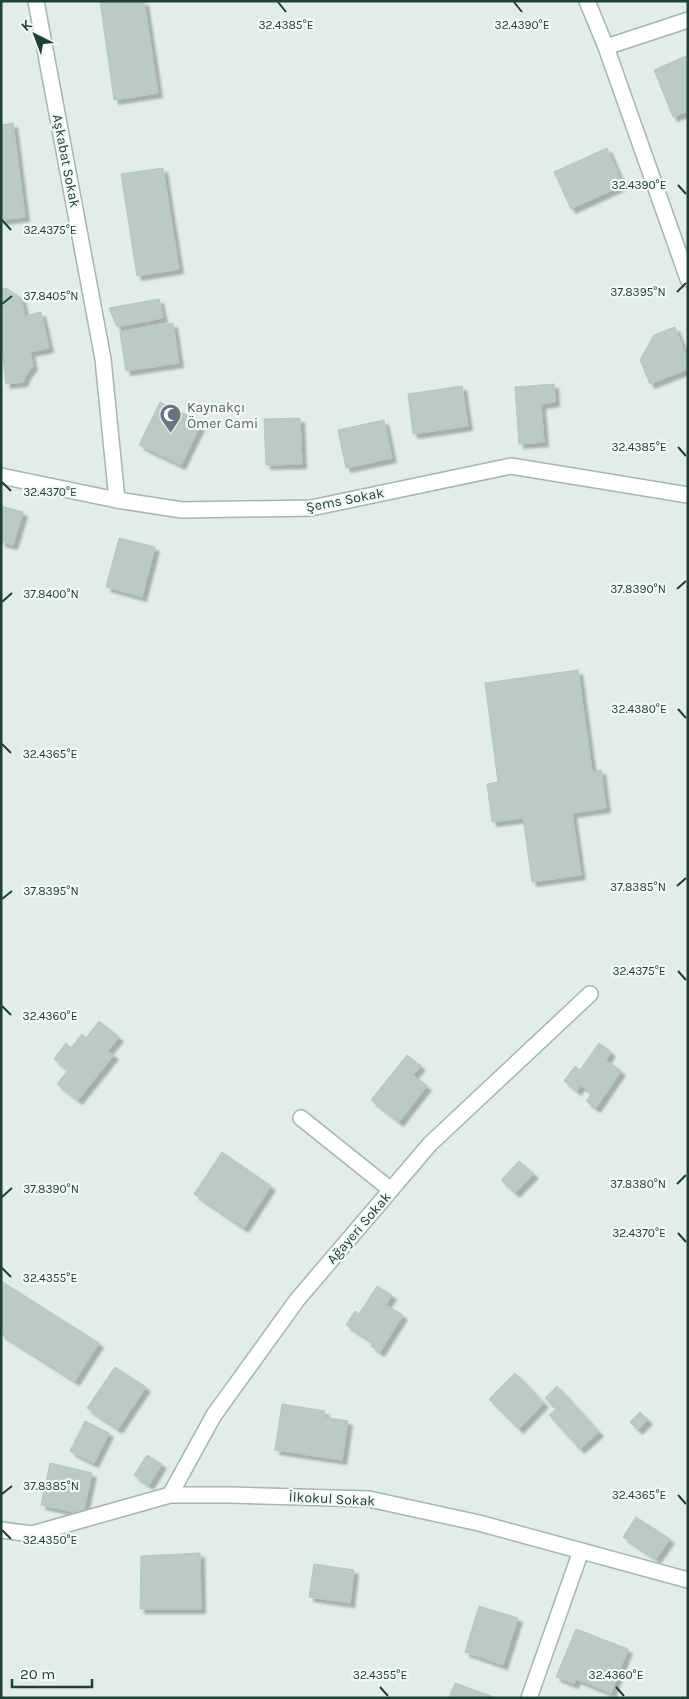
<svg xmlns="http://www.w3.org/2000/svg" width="689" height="1699" viewBox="0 0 689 1699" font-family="Karla,sans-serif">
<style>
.building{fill:#b9cbc3;stroke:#b3c7bd;filter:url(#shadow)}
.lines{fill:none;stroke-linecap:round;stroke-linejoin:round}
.minor-casing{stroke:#a4b6ae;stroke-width:18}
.minor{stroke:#fff;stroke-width:15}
.ticks{fill:none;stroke:#204035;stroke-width:2}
.labels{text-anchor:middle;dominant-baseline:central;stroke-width:4.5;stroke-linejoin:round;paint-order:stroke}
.street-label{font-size:14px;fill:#204035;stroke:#f2f9f5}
.worship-label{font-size:14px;fill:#5b616d;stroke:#f2f9f5;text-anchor:start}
.ticks-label{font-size:12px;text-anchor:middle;fill:#204035;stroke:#f2f9f5;stroke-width:4.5;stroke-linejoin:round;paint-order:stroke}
</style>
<defs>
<filter id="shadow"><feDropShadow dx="4.5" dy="4.5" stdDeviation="1" flood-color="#0004"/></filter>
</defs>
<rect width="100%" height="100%" fill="#e2ede7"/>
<g class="building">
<polygon points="100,1 144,1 158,93 114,100"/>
<polygon points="688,55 688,111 673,117 654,70"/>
<polygon points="13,123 25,217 1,220 1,125"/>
<polygon points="607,148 623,185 571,209 554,172"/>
<polygon points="163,168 179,269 137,276 121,174"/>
<polygon points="6,288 21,298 25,316 41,312 49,348 30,352 33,366 26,375 23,382 6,384 1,341 1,289"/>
<polygon points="159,299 163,318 117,327 109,308"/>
<polygon points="173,323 179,363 126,371 120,332"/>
<polygon points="675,327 688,361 688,369 650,384 640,360 654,335"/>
<polygon points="554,384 555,402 541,404 544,442 519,444 515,387"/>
<polygon points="462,386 468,426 413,434 408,394"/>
<polygon points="160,402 202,422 181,465 139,445"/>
<polygon points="300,418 302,464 266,465 264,419"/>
<polygon points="384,420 392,458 346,468 338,430"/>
<polygon points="1,506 23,512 13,545 1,542"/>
<polygon points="119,538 155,547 142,597 106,587"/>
<polygon points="578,670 592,771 601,770 606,808 572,813 581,875 532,882 523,818 492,822 487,784 498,782 485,683"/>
<polygon points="99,1021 119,1037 108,1051 114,1055 78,1100 57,1084 68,1070 54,1059 66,1043 71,1048 82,1034 86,1038"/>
<polygon points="599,1043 611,1052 606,1060 621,1071 596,1108 586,1101 592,1093 580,1085 577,1091 564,1081 575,1066 580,1070"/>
<polygon points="407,1055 421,1066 413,1075 427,1086 399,1122 371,1100"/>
<polygon points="222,1152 271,1186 244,1228 194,1194"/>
<polygon points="519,1161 534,1174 515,1193 501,1180"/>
<polygon points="1,1281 99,1343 75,1381 1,1334"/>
<polygon points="377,1286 392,1295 386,1305 403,1315 380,1352 371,1346 373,1342 346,1325 355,1311 359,1314"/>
<polygon points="115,1367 146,1387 118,1429 87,1408"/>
<polygon points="515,1373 544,1403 519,1429 489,1399"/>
<polygon points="557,1386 599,1432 580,1449 549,1415 556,1409 545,1398"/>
<polygon points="282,1404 325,1411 324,1417 348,1421 342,1460 275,1450"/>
<polygon points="640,1412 648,1420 638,1430 630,1422"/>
<polygon points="85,1421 109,1433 94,1463 70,1451"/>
<polygon points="147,1455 162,1464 149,1485 134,1475"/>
<polygon points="50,1463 92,1473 83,1514 41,1505"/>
<polygon points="636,1517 670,1539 656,1559 623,1537"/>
<polygon points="200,1553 201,1609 140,1609 141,1556"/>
<polygon points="314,1564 354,1570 350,1603 309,1597"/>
<polygon points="479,1606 518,1618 503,1665 465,1652"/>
<polygon points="576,1629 628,1649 611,1693 576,1679 574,1684 556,1677"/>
<polygon points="455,1683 494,1697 449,1698"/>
</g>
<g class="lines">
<defs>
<g id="minor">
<polyline points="36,1 103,359 117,500"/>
<polyline points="587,1 606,47 688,279"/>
<polyline points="606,47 688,20"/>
<polyline points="1,476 117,500 182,510 311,508 511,466 688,495"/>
<polyline points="301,1118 391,1190"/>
<polyline points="170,1495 214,1415 297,1300 430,1144 590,994"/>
<polyline points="1,1530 32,1534 170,1495 232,1495 369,1499 479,1523 688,1580"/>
<polyline points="529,1698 581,1551"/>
</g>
</defs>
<use href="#minor" class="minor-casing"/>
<use href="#minor" class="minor"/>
</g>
<path class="ticks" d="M278 2 286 12M514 2 522 12M678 185 686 194M2 220 11 230M677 292 686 283M2 304 12 296M678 447 686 456M2 482 11 491M677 589 686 581M2 602 12 593M678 709 686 718M2 744 11 753M677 886 686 878M2 899 12 891M678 971 686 980M2 1006 11 1015M677 1184 686 1175M2 1197 12 1188M678 1233 686 1242M2 1268 11 1277M2 1494 12 1486M678 1495 686 1504M2 1530 11 1539M380 1687 388 1696M616 1687 624 1696"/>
<defs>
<symbol id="mosque-pin" viewBox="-11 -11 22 30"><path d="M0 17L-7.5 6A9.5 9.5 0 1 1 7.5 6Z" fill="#6b7280" stroke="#f2f9f5"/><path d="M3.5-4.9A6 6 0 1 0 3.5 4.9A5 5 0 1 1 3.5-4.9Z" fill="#fff"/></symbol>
</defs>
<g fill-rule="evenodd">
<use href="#mosque-pin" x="158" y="402" width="25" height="34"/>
</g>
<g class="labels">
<g class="street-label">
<text transform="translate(66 161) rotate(79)">Aşkabat Sokak</text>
<text transform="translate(345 500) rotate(-11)">Şems Sokak</text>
<text transform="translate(359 1228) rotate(-49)">Ağayeri Sokak</text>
<text transform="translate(332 1499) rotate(3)">İlkokul Sokak</text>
</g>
<g class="worship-label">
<text x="187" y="407">Kaynakçı<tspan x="187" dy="16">Ömer Cami</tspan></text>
</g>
</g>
<g class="ticks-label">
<text x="286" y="29">32.4385°E</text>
<text x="522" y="29">32.4390°E</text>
<text x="639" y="189">32.4390°E</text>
<text x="50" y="234">32.4375°E</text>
<text x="638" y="296">37.8395°N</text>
<text x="51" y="300">37.8405°N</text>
<text x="639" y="451">32.4385°E</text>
<text x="50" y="496">32.4370°E</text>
<text x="638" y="593">37.8390°N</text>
<text x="51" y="598">37.8400°N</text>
<text x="639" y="713">32.4380°E</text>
<text x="50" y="758">32.4365°E</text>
<text x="638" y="891">37.8385°N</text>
<text x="51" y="895">37.8395°N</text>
<text x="639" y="975">32.4375°E</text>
<text x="50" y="1020">32.4360°E</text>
<text x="638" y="1188">37.8380°N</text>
<text x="51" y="1193">37.8390°N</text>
<text x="639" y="1237">32.4370°E</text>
<text x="50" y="1282">32.4355°E</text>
<text x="51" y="1490">37.8385°N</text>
<text x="639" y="1499">32.4365°E</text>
<text x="50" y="1544">32.4350°E</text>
<text x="380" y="1679">32.4355°E</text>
<text x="616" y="1679">32.4360°E</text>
</g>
<rect width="689" height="1699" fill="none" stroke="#204035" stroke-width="5"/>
<g transform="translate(35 35) rotate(318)" stroke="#f2f9f5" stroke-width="4" paint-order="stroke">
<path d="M0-4L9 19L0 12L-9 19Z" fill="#204035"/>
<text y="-8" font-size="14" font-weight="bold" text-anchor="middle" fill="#204035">K</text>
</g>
<path d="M12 1679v8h80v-8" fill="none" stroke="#204035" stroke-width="2.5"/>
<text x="20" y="1679" font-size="15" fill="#204035" stroke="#f2f9f5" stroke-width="4" paint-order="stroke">20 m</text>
</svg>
